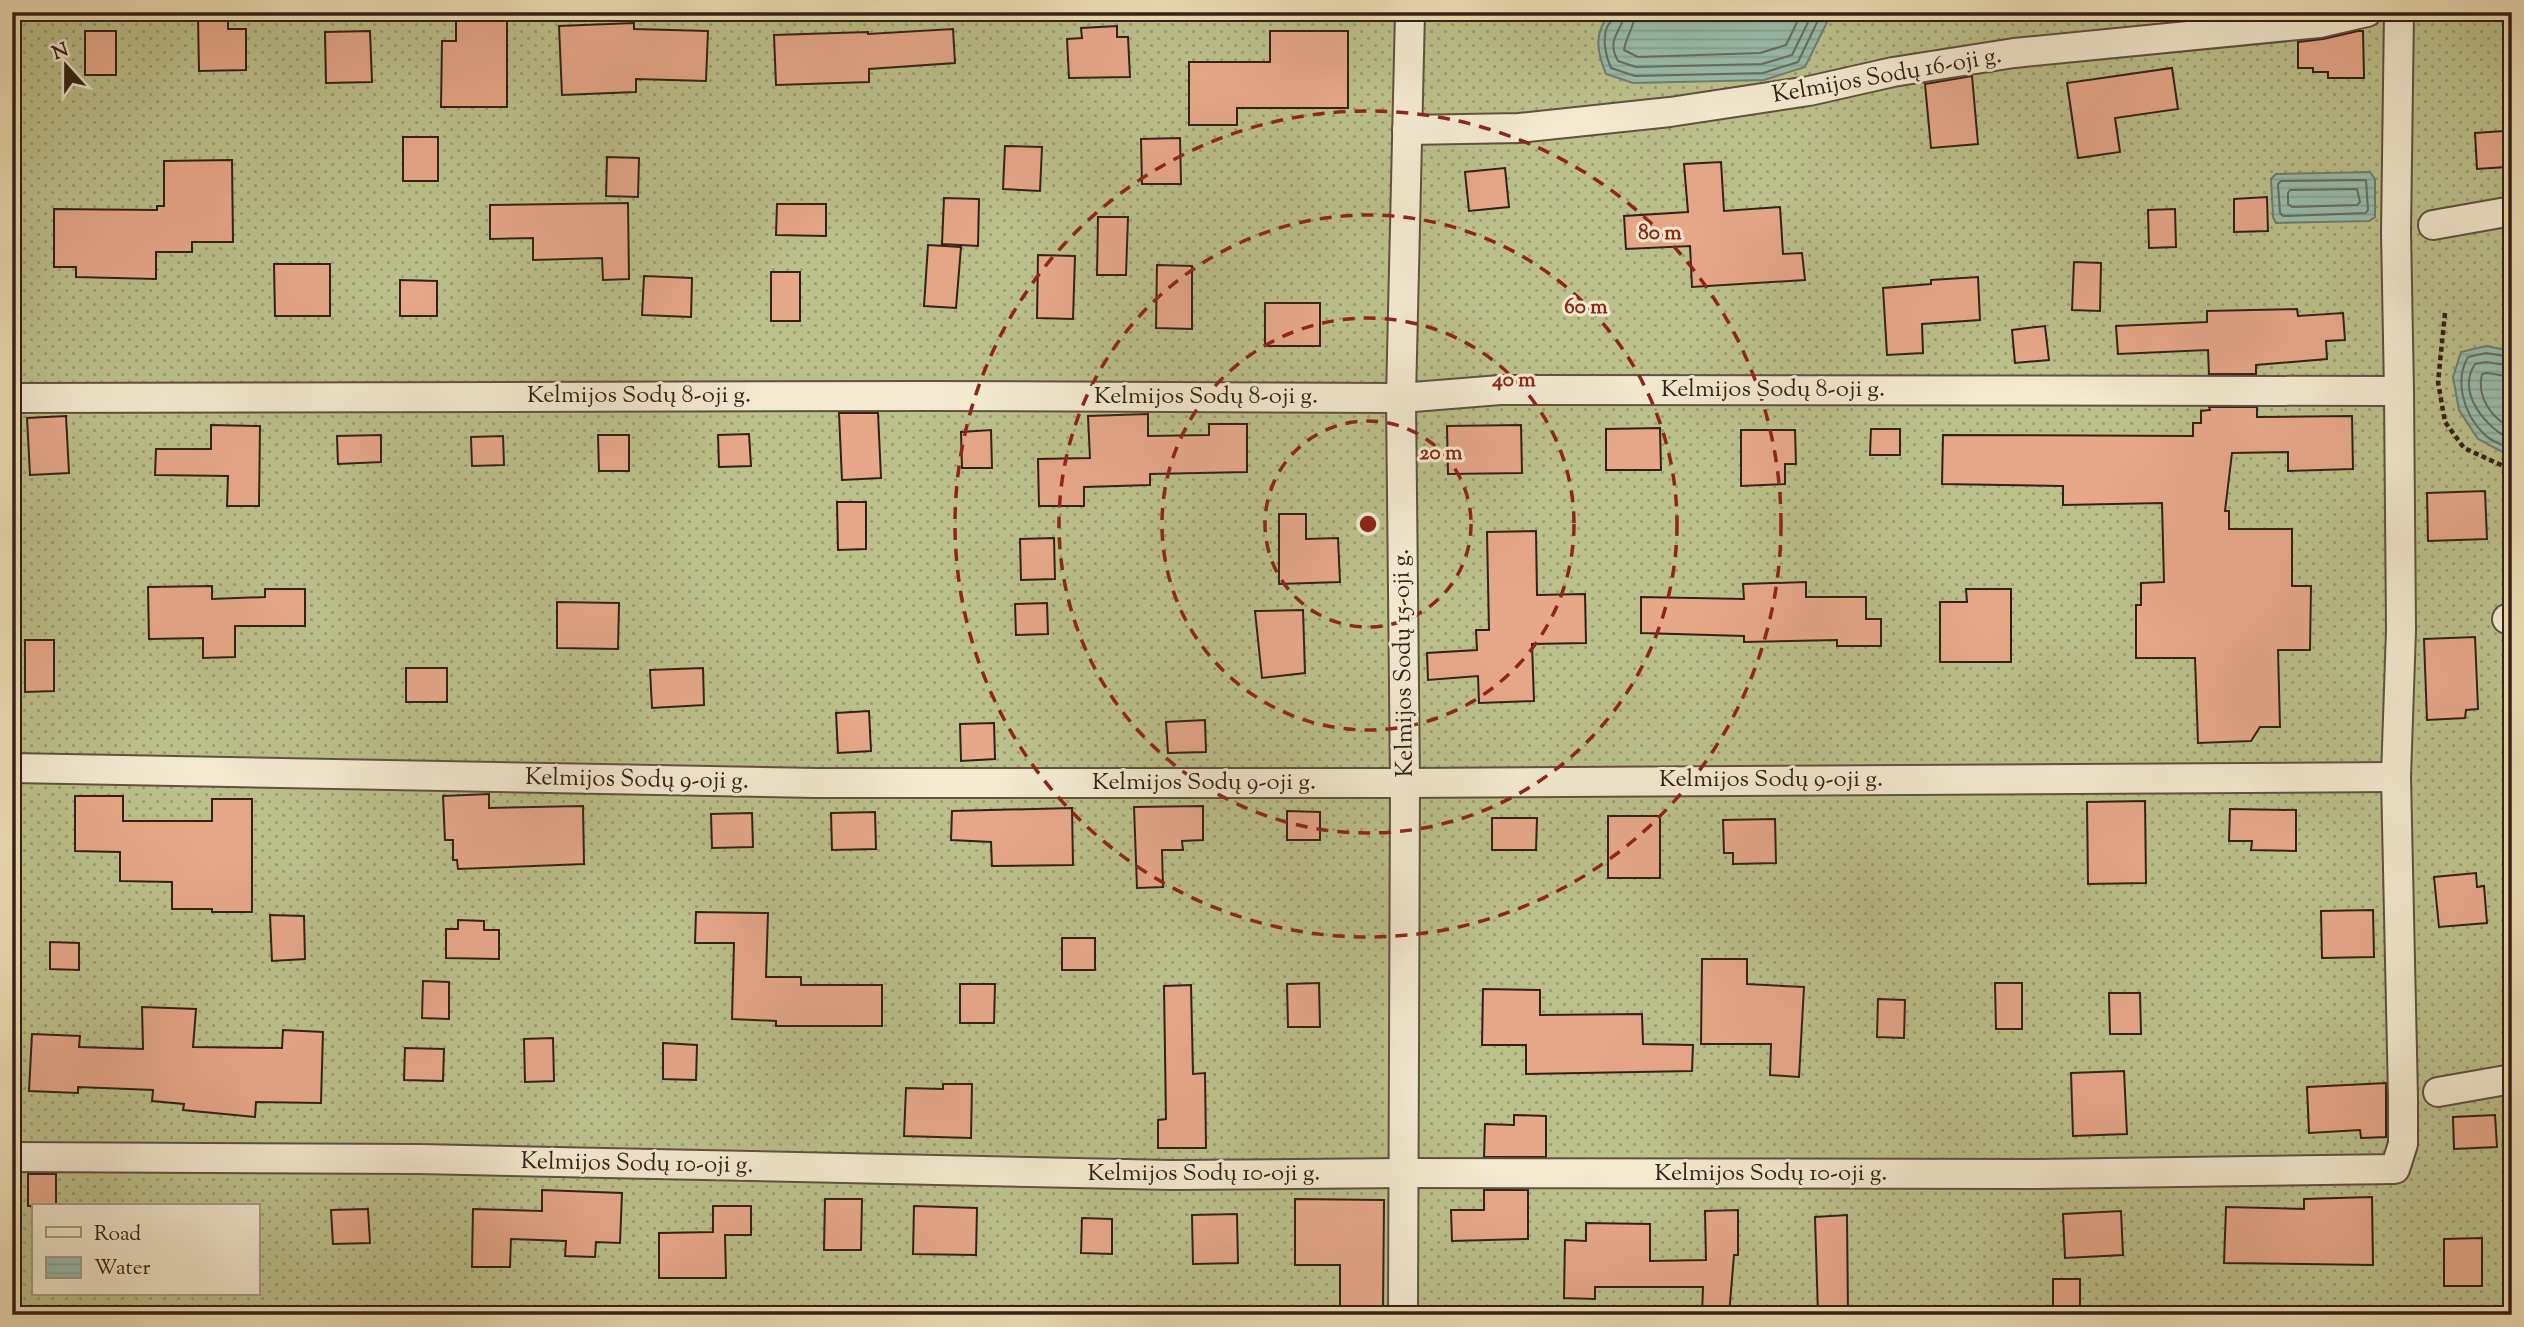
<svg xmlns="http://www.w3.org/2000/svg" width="2524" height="1327" viewBox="0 0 2524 1327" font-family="'Sorts Mill Goudy',serif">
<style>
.garden{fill:url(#garden-dots);stroke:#787052;stroke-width:2;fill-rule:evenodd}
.water{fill:url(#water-rules);stroke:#717e71;stroke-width:2}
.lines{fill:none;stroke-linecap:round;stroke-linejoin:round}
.shore{stroke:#666e62;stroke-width:2}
.building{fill:#e7a88a;stroke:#342017;stroke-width:2}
.minor-casing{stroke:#62503f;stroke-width:32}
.path{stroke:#342017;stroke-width:4.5;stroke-dasharray:5 3.5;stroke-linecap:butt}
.minor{stroke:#f3ead0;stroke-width:28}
.ring{fill:none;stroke:#8f2418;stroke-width:3.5;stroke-dasharray:12 9}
.labels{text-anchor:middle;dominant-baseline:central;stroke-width:6;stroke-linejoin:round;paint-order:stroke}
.street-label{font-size:24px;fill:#342017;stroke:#f3ead0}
.centre{fill:#8f2418;stroke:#f3ead0;stroke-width:3.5}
.ring-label{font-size:21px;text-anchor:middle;font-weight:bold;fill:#8f2418;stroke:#f3ead0;stroke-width:6;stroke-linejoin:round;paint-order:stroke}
</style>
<defs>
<pattern id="garden-dots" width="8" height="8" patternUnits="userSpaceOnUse" patternTransform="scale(1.75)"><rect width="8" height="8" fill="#bcc18c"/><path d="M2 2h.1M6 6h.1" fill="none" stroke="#9a9c71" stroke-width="1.8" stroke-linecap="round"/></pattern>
<pattern id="water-rules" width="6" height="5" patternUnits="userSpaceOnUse" patternTransform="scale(1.75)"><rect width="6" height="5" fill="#99bdad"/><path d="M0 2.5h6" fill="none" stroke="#84a294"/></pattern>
</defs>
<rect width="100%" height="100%" fill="#eddfb6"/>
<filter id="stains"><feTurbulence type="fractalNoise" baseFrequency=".00286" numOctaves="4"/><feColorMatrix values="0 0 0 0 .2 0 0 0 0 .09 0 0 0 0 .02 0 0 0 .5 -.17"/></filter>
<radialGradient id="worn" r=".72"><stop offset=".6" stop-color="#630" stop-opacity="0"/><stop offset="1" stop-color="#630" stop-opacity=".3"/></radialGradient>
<path class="garden" d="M12 12H2512V1315H12ZM33 1206H257V1294H33Z"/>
<g class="water">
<path d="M1611 12H1829V18L1805 67 1764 80 1633 83 1606 74C1596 50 1594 32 1611 12Z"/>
<polygon points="2370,172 2375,179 2375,217 2369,221 2276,223 2273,217 2271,179 2276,174"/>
<polygon points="2486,346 2512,351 2512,457 2478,439 2459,410 2453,377 2461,352"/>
</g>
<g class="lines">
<g class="shore">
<path d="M1616 12C1615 20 1610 21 1607 27 1602 40 1606 57 1611 68L1635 76 1763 73 1798 62 1822 12"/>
<path d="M1625 12C1623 31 1605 38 1618 61L1636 67 1762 64 1792 55 1813 12"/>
<path d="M1635 12C1635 27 1626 36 1624 50L1638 57 1760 53 1786 45 1802 12"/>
<polygon points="2366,180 2368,210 2366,213 2283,216 2280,213 2278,184 2281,181"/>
<polygon points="2357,189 2360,202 2357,205 2292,207 2288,204 2288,193 2290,190"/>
<path d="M2512 357 2486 353 2468 357C2454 381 2464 414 2483 433 2490 441 2502 445 2512 449"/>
<path d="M2512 366 2486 362 2475 364C2456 393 2486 428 2512 440"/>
<path d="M2512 377 2487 373 2482 374C2476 397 2492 419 2512 428"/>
</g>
</g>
<g class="building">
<polygon points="228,16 228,29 246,29 246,70 199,71 198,17"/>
<polygon points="456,20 507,20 507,107 441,107 442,41 456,41"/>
<polygon points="634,23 634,29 708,31 706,81 636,79 636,92 562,95 559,26"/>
<polygon points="1117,26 1117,37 1128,37 1130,77 1069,78 1067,39 1082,38 1081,28"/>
<polygon points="953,29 955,63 869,69 869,82 776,85 774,35 868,32 868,34"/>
<rect x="85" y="31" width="31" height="44"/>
<polygon points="370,31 372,82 326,83 325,32"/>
<polygon points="1270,31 1348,31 1348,108 1237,108 1237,125 1189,125 1189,62 1270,62"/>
<polygon points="2358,31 2363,31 2364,78 2328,78 2328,72 2313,72 2313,68 2298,68 2298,42 2323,39"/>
<polygon points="2172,68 2178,109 2115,118 2120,152 2078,158 2067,83"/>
<polygon points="1972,76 1978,144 1931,148 1925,84"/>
<polygon points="2504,131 2506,167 2477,169 2475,133"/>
<rect x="403" y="137" width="35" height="44"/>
<polygon points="1180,138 1181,184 1142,184 1141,139"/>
<polygon points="1005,146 1042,147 1040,191 1003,189"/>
<polygon points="607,157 639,158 638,197 606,196"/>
<polygon points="232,160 233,242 192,242 192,252 156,252 156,279 76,277 76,267 54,267 54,209 157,210 157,206 164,206 164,161"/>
<polygon points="1721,162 1724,211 1780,207 1783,254 1802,253 1805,280 1692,287 1690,246 1626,249 1624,216 1688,212 1684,164"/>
<polygon points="1505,168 1509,207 1469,211 1465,172"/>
<polygon points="2267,197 2268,231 2234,232 2234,199"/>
<polygon points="944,198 979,199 978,246 942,244"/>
<polygon points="628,203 629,279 603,280 602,258 533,260 533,238 490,239 490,205"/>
<polygon points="777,204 826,204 826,236 776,235"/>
<polygon points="2175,209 2176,247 2149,248 2148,210"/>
<polygon points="1098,217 1128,217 1126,275 1097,275"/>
<polygon points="928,245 961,247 956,308 924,306"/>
<polygon points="1038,255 1075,256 1073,319 1037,318"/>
<polygon points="2074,262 2101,263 2100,311 2072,310"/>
<polygon points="274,264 330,264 330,316 275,316"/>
<polygon points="1157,265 1192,266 1192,329 1156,328"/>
<rect x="771" y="272" width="29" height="49"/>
<polygon points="644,276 692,278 691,317 642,315"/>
<polygon points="1978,277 1980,320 1922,324 1923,353 1887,355 1883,288 1931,284 1931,280"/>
<polygon points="400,280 437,281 437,316 400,316"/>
<rect x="1265" y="303" width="55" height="43"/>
<polygon points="2297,309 2298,316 2343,313 2345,340 2326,341 2327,359 2256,365 2256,374 2209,374 2208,350 2118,354 2116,326 2207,322 2207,311"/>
<polygon points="2045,326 2049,360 2015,363 2012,330"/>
<polygon points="2209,407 2257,407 2257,417 2352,416 2353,469 2288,471 2288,452 2232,453 2225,511 2229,511 2229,529 2292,529 2292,586 2311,586 2310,650 2278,650 2280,727 2260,727 2251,741 2198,743 2195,658 2136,658 2136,605 2141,605 2141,583 2164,582 2162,503 2063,505 2063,486 1942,484 1943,435 2193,436 2193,423 2201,423 2201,411 2210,410"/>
<polygon points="839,413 878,413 881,478 842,480"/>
<polygon points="1148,414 1148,436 1209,435 1209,424 1247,424 1247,472 1150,474 1150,485 1084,487 1084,506 1039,506 1038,459 1090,458 1088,416"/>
<polygon points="66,416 69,473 30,475 27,418"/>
<polygon points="211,425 260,426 259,506 227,506 228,476 155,475 156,449 211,449"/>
<polygon points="1521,425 1522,473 1448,474 1447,426"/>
<polygon points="1660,428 1661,470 1606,470 1606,429"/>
<polygon points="1871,429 1900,429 1900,455 1870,455"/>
<polygon points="991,430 992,468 962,468 961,432"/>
<polygon points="1741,430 1795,430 1796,464 1785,464 1785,484 1741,486"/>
<polygon points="749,434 751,466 719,467 718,435"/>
<polygon points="381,435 381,462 338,464 337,436"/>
<polygon points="598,435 629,435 629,471 599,471"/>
<polygon points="503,436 504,465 472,466 471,437"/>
<polygon points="2485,491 2487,539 2428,541 2427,493"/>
<polygon points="837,502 866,502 866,549 838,550"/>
<polygon points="1279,514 1306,514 1306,539 1338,538 1340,582 1279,584"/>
<polygon points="1536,531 1537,595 1585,594 1586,643 1532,644 1534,701 1479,703 1478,676 1428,680 1427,653 1477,650 1476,630 1489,630 1487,532"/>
<polygon points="1054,538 1055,579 1021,580 1020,539"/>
<polygon points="1806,582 1806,597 1866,597 1866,619 1881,619 1881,646 1837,646 1837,640 1744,642 1744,636 1641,633 1641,597 1744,599 1743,584"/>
<polygon points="212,586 212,599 265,597 265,589 305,589 305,626 235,626 235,657 203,658 203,638 149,639 148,587"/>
<polygon points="1966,589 2011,589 2011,662 1940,662 1940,602 1967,602"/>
<polygon points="557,602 619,603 618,649 557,648"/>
<polygon points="1047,603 1048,634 1016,635 1015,604"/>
<polygon points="1303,610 1305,673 1262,678 1255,611"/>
<polygon points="2475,637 2478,709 2466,710 2465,718 2427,720 2424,639"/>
<polygon points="25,640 54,640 54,691 25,692"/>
<rect x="406" y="668" width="41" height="34"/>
<polygon points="703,668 704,705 652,708 650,670"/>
<polygon points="869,711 871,751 838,753 836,713"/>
<polygon points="1205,720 1206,752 1168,753 1166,722"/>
<polygon points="994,723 995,759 961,761 960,724"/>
<polygon points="489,794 489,808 583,806 584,864 458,869 457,860 453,860 453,840 445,840 443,796"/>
<polygon points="75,796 123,796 123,821 212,821 212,799 252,799 252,912 212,912 212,909 172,909 172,882 120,881 120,852 75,851"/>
<polygon points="2145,801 2146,883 2088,884 2087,802"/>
<polygon points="1203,806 1203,840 1182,841 1183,850 1162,850 1163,887 1137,888 1134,807"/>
<polygon points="1072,808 1073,865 992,866 991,842 951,840 952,811"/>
<polygon points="2230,809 2296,810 2296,851 2251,850 2252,841 2229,841"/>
<polygon points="1287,811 1320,812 1320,840 1287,840"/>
<polygon points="875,812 876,849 832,850 831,813"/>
<polygon points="752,813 753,847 712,848 711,814"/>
<rect x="1608" y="816" width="52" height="62"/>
<polygon points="1492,818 1537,818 1536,850 1492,850"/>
<polygon points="1775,819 1776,863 1733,864 1733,853 1724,853 1723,820"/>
<polygon points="2476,873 2477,887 2484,886 2487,923 2439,927 2434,877"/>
<polygon points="2373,910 2374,957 2322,958 2321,911"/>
<polygon points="696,912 768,913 766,977 801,977 801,985 882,985 882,1026 776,1026 776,1021 732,1019 734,943 695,943"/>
<polygon points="270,915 304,916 305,959 272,961"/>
<polygon points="458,920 484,921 484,930 499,930 499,959 446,958 446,929 458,929"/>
<rect x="1062" y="938" width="33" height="32"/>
<polygon points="50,942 79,943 79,970 50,969"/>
<polygon points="1702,959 1747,959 1747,984 1804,987 1799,1077 1770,1075 1771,1044 1701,1044"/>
<polygon points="423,981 449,982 449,1019 422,1018"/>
<polygon points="1319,983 1320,1027 1288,1027 1287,984"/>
<polygon points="1995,983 2022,983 2022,1029 1996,1029"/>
<polygon points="960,984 995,984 994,1023 960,1023"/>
<polygon points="1191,985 1193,1074 1205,1073 1206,1148 1158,1148 1158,1120 1166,1119 1164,986"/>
<polygon points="1483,989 1540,990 1540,1015 1642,1014 1643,1044 1693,1045 1692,1071 1526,1074 1526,1045 1482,1045"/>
<polygon points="2109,993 2140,993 2141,1034 2110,1034"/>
<polygon points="1878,999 1905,1000 1904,1038 1877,1037"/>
<polygon points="142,1007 196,1009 193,1047 282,1048 283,1030 323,1032 321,1103 256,1102 255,1117 183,1110 184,1104 152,1101 153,1090 78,1087 78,1093 29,1091 32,1034 80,1036 79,1047 143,1049"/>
<polygon points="553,1038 554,1081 525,1082 524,1039"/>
<polygon points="663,1043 697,1045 696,1080 663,1079"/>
<polygon points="405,1048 444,1049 443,1081 404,1080"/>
<polygon points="2124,1071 2127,1134 2073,1136 2071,1073"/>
<polygon points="2386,1083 2386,1137 2361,1138 2360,1130 2309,1133 2307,1087"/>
<polygon points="943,1084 972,1084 971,1138 904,1136 906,1088 943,1089"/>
<polygon points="1514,1115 1546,1116 1546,1157 1484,1157 1485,1124 1514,1125"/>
<polygon points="2495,1115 2497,1147 2454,1149 2453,1117"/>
<rect x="28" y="1174" width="28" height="32"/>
<polygon points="542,1190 622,1193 620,1243 596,1242 595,1257 565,1256 566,1241 511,1239 510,1267 472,1267 473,1209 542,1211"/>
<polygon points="1484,1190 1528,1190 1528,1239 1452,1241 1451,1210 1484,1210"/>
<polygon points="2372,1197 2373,1265 2224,1263 2226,1207 2304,1209 2304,1199"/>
<polygon points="825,1199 862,1199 861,1250 824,1250"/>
<polygon points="1295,1199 1384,1200 1383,1310 1340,1310 1340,1265 1295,1265"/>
<polygon points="713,1206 751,1206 751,1235 725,1235 726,1278 659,1278 659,1233 713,1232"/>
<polygon points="914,1206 977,1208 976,1255 913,1254"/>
<polygon points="368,1209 370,1243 333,1244 331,1210"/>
<polygon points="1738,1210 1738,1255 1734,1255 1729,1315 1702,1315 1703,1287 1595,1287 1595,1299 1564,1298 1565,1240 1586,1241 1586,1223 1650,1224 1650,1261 1706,1260 1705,1211"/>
<polygon points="2121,1211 2123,1255 2065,1258 2063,1214"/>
<polygon points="1237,1214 1238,1263 1193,1264 1192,1215"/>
<polygon points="1847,1215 1848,1315 1818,1315 1815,1217"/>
<polygon points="1082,1218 1112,1219 1112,1254 1081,1253"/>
<polygon points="2482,1238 2482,1286 2444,1286 2444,1239"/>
<rect x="2053" y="1279" width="27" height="36"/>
</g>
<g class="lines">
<defs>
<g id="minor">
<polyline points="1407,130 1519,128 1670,112 1809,91 1893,72 2014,53 2319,23 2367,12"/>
<polyline points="2433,225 2512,211"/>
<polyline points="12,398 930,396 1401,398 1500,390 2399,391"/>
<polyline points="2507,619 2512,618"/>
<polyline points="12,768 816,783 1405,783 2396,777"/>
<polyline points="2438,1092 2512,1079"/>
<polyline points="12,1157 419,1159 1172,1175 1403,1173 2038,1174 2395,1169 2403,1144 2403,1098 2396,777 2401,630 2399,391 2396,232 2399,12"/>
<polyline points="1403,1315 1405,783 1401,398 1410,12"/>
</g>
</defs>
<use href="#minor" class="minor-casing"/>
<polyline class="path" points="2445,313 2438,382 2445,422 2464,448 2512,470"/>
<use href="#minor" class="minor"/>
</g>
<g class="ring">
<circle cx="1368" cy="524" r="103"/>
<circle cx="1368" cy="524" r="206"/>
<circle cx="1368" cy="524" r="309"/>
<circle cx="1368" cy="524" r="413"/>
</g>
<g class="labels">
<g class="street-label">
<text transform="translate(1887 76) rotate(-10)">Kelmijos Sodų 16-oji g.</text>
<text x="1773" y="390">Kelmijos Sodų 8-oji g.</text>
<text x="639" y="396">Kelmijos Sodų 8-oji g.</text>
<text x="1206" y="397">Kelmijos Sodų 8-oji g.</text>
<text transform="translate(1404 663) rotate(-91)">Kelmijos Sodų 15-oji g.</text>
<text transform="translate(637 780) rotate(1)">Kelmijos Sodų 9-oji g.</text>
<text x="1771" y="780">Kelmijos Sodų 9-oji g.</text>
<text x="1204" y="783">Kelmijos Sodų 9-oji g.</text>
<text transform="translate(637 1164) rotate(1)">Kelmijos Sodų 10-oji g.</text>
<text x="1204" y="1174">Kelmijos Sodų 10-oji g.</text>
<text x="1771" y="1174">Kelmijos Sodų 10-oji g.</text>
</g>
</g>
<circle cx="1368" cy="524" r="10" class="centre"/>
<g class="ring-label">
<text x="1660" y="239">80 m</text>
<text x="1586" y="313">60 m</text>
<text x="1514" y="386">40 m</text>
<text x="1441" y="459">20 m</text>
</g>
<rect width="2524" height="1327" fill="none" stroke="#eddfb6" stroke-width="42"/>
<rect x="14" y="14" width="2496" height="1299" fill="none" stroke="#342017" stroke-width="3.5"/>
<rect x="21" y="21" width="2482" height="1285" fill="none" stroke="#342017" stroke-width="2"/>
<rect x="32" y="1204" width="228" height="91" fill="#f3ead0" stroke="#a79986" stroke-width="2"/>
<rect x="46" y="1227" width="35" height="10" fill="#f3ead0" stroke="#a79986" stroke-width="2"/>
<text x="94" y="1240" font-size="21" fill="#342017">Road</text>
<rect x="46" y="1257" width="35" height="21" fill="url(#water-rules)" stroke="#a79986" stroke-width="2"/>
<text x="94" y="1274" font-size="21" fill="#342017">Water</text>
<g transform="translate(66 66) rotate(339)" stroke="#f3ead0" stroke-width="5" paint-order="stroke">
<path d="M0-5L12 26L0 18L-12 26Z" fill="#342017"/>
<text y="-10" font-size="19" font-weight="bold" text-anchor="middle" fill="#342017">N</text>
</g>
<rect width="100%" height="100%" filter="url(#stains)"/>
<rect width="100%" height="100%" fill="url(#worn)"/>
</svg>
